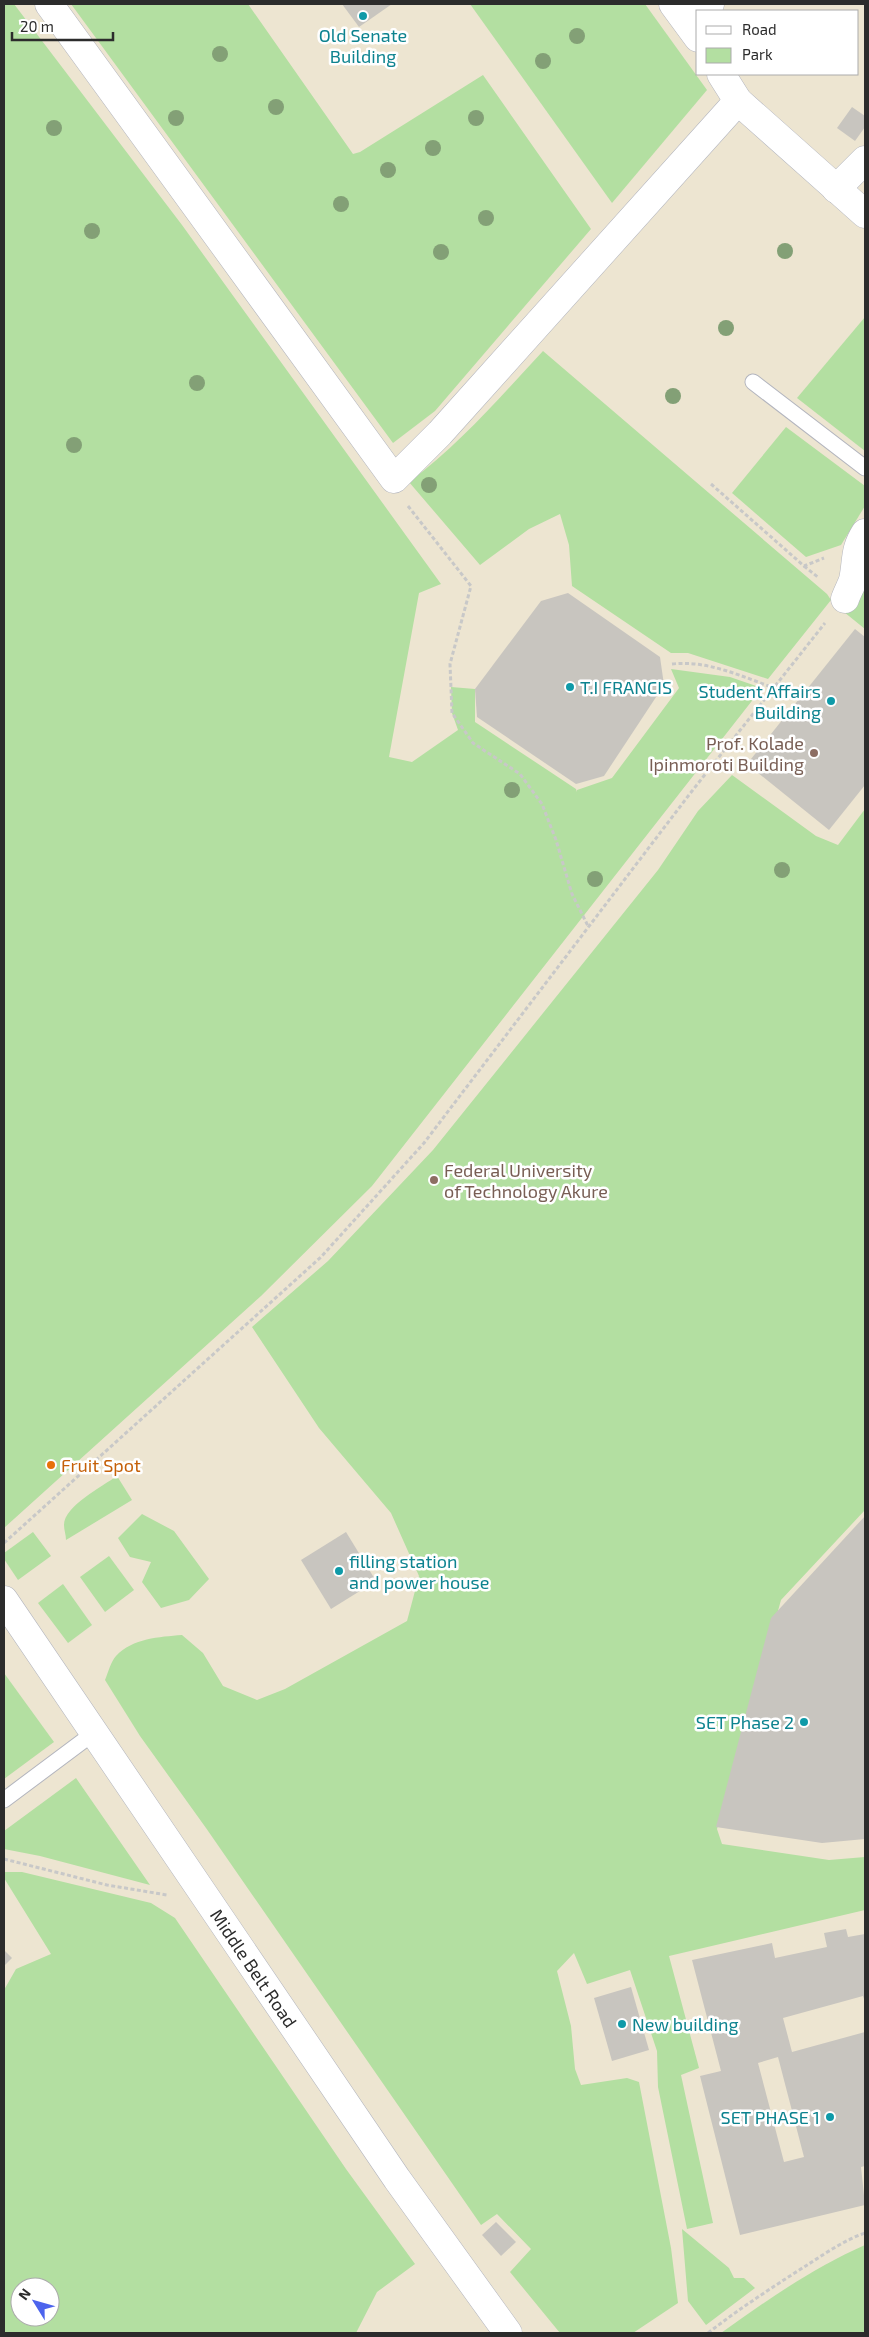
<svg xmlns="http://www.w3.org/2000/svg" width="869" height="2337" viewBox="0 0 869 2337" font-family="'Exo 2',sans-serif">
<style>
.education{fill:#ede5d1;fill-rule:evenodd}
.green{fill:#b3dfa1;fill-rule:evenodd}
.building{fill:#c8c5bf;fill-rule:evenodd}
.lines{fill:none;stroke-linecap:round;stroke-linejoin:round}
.lane-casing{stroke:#b3b5be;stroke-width:17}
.street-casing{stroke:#b3b5be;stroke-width:29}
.path{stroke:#c8c8c8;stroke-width:3;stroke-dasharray:4 2.5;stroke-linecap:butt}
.lane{stroke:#fff;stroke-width:15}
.street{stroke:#fff;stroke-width:28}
.tree{fill:#83a076}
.culture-dot{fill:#0f9aa8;stroke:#fff;stroke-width:2}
.education-dot{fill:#8d6e63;stroke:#fff;stroke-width:2}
.food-dot{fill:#e8710a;stroke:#fff;stroke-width:2}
.labels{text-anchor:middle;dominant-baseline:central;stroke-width:5;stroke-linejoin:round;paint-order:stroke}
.culture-label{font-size:18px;fill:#0d838f;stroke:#fff;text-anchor:start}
.education-label{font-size:18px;fill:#785e54;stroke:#fff;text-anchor:end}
.food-label{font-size:18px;fill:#c56008;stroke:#fff;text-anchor:start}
.street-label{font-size:18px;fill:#2c2c2c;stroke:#fff}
</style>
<rect width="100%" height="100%" fill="#ede8e0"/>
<path class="education" d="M4 4H865V2333H4ZM698 11H858V74H698ZM20 2287H50V2317H20Z"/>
<g class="green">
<polygon points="4,4 14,4 182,225 441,584 419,593 389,757 412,762 458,730 452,713 451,687 475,689 475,722 576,789 577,792 577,790 612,778 679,688 671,669 730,677 762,688 372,1186 261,1296 4,1528"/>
<polygon points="71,4 248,4 353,154 360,152 483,75 591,229 435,411 393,443"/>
<polygon points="470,4 645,4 707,90 612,203"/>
<polygon points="865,317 865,451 797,398"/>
<path d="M543 351 827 594 831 600 768 679 688 653H671L572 586 569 545 560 514 529 529 480 565 409 482C460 444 500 397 543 351Z"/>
<polygon points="786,427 865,486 865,506 841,545 806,557 732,493"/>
<polygon points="865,573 865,629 844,612 860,586"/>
<path d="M732 775 816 836 838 845 865 809V1510L781 1600 717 1829 722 1844 829 1860 865 1857V1910L669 1956 699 2068 681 2075 713 2223 687 2229 658 2087 657 2051 630 1970 587 1984 574 1953 557 1971 571 2026 575 2069 581 2085 627 2078 639 2082 671 2248 678 2303 633 2333H560L510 2272 531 2249 497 2214 481 2225 206 1828 140 1736 105 1680C108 1673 111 1661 116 1656 133 1638 159 1637 182 1635L203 1653 223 1686 257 1700 285 1689 407 1621 419 1576 391 1513 319 1428 252 1327 328 1261 433 1150 658 870 698 811Z"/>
<path d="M117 1476 132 1500 66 1540C66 1535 64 1530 64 1525 64 1506 103 1486 117 1476Z"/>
<polygon points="142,1514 174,1531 209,1579 189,1600 161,1608 142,1582 151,1562 130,1557 118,1538"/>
<polygon points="33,1532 51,1556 18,1580 4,1559 4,1553"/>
<polygon points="109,1556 134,1590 105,1612 80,1577"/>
<polygon points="63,1584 92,1625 68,1643 38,1603"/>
<polygon points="4,1673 54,1742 4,1779"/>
<polygon points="76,1778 150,1885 40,1856 4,1849 4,1831"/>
<path d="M4 1872H22L151 1903 175 1918 346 2169 415 2264 377 2292 356 2333H4V1990L16 1969 51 1954 4 1878ZM20 2287H50V2317H20Z"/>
<polygon points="682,2229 729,2268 734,2278 744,2278 755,2288 706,2325 688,2301"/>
<path d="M865 2245V2333H721C767 2300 813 2268 865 2245Z"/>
</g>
<g class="building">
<polygon points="342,4 392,4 359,27"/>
<polygon points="852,107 865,116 865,127 855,141 837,128"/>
<polygon points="568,593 660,657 664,685 604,776 576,784 477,717 475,689 541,601"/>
<polygon points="855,629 865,637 865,785 829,830 747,764"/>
<polygon points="865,1516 865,1839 822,1843 716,1827 771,1618"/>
<polygon points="346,1532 376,1581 331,1609 301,1560"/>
<path d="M846 1929 848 1937 865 1934V2002L863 1996 783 2018 792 2052 865 2032V2166L861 2167 865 2205 740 2235 700 2076 721 2071 692 1960 772 1943 775 1958 827 1947 824 1933ZM778 2057 804 2157 784 2162 758 2063Z"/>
<polygon points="4,1950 12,1958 4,1966"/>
<polygon points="631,1987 649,2050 612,2061 594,1998"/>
<polygon points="496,2222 516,2242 501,2256 482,2235"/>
</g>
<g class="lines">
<defs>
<g id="lane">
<polyline points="753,382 865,468"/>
<polyline points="4,1800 95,1732"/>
</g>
<g id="street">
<polyline points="49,4 394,479 440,433 738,101"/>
<polyline points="673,4 698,38"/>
<polyline points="700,11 710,4"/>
<polyline points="721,74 738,101 865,214"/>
<polyline points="836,189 865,160"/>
<path d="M845 599C847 593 851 586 853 580 857 561 854 550 865 533"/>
<path id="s1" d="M4 1600 397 2179 508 2333"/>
</g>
</defs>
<use href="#lane" class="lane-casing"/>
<use href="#street" class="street-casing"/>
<g class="path">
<polyline points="711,484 804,566 824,558"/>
<polyline points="408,506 471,586 450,664 452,713 473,743 520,774 542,804 556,840 572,894 588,926"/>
<polyline points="804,566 819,578"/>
<path d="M672 664C707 660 741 676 774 688"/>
<polyline points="4,1543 321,1257 424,1143 692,791 825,623"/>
<polyline points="4,1859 107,1885 167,1895"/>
<path d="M708 2333C739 2309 771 2288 804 2267 823 2255 844 2240 865 2233"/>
</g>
<use href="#lane" class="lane"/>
<use href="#street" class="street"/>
</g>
<g class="tree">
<circle cx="577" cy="36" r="8"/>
<circle cx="220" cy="54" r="8"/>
<circle cx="543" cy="61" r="8"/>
<circle cx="276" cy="107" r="8"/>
<circle cx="176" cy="118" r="8"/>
<circle cx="476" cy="118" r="8"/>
<circle cx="54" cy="128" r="8"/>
<circle cx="433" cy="148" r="8"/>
<circle cx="388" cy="170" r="8"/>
<circle cx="341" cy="204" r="8"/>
<circle cx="486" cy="218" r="8"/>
<circle cx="92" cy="231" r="8"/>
<circle cx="785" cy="251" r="8"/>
<circle cx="441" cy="252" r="8"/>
<circle cx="726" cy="328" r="8"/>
<circle cx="197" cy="383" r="8"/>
<circle cx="673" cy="396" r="8"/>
<circle cx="74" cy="445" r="8"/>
<circle cx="429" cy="485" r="8"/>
<circle cx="512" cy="790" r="8"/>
<circle cx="782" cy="870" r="8"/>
<circle cx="595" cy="879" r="8"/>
</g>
<g class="culture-dot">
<circle cx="363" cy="16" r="5"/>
<circle cx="570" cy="687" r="5"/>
<circle cx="831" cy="701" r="5"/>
<circle cx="339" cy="1571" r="5"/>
<circle cx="804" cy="1722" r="5"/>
<circle cx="622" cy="2024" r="5"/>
<circle cx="830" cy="2117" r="5"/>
</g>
<g class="education-dot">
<circle cx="814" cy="753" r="5"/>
<circle cx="434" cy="1180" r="5"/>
</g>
<circle class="food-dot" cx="51" cy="1465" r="5"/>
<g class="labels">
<g class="culture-label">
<text x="363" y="35" text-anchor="middle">Old Senate<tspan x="363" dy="21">Building</tspan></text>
<text x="580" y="687">T.I FRANCIS</text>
<text x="821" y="691" text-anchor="end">Student Affairs<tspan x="821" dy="21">Building</tspan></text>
<text x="349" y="1561">filling station<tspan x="349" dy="21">and power house</tspan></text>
<text x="794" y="1722" text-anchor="end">SET Phase 2</text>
<text x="632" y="2024">New building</text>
<text x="820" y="2117" text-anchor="end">SET PHASE 1</text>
</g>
<g class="education-label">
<text x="804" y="743">Prof. Kolade<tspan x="804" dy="21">Ipinmoroti Building</tspan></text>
<text x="444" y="1170" text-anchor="start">Federal University<tspan x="444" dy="21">of Technology Akure</tspan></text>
</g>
<g class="food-label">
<text x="61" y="1465">Fruit Spot</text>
</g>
<g class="street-label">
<text stroke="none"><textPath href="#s1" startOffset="445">Middle Belt Road</textPath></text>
</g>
</g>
<rect width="869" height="2337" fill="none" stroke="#2c2c2c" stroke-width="10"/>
<rect x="696" y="10" width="162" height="65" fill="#ffffff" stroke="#ababab"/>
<rect x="706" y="26" width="25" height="8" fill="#ffffff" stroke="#ababab"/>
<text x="742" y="35" font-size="15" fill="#2c2c2c">Road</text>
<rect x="706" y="48" width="25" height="15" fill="#b3dfa1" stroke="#ababab"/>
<text x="742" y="60" font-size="15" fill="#2c2c2c">Park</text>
<g transform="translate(35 2302) rotate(307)"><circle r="24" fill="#ffffff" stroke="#ababab"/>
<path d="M0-4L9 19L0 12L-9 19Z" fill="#4d64ed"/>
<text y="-8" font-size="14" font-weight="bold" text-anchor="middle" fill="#2c2c2c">N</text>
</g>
<path d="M12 32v8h101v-8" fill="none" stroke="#2c2c2c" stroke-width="2.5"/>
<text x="20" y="32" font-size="15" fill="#2c2c2c" stroke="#ffffff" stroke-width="4" paint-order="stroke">20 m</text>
</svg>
